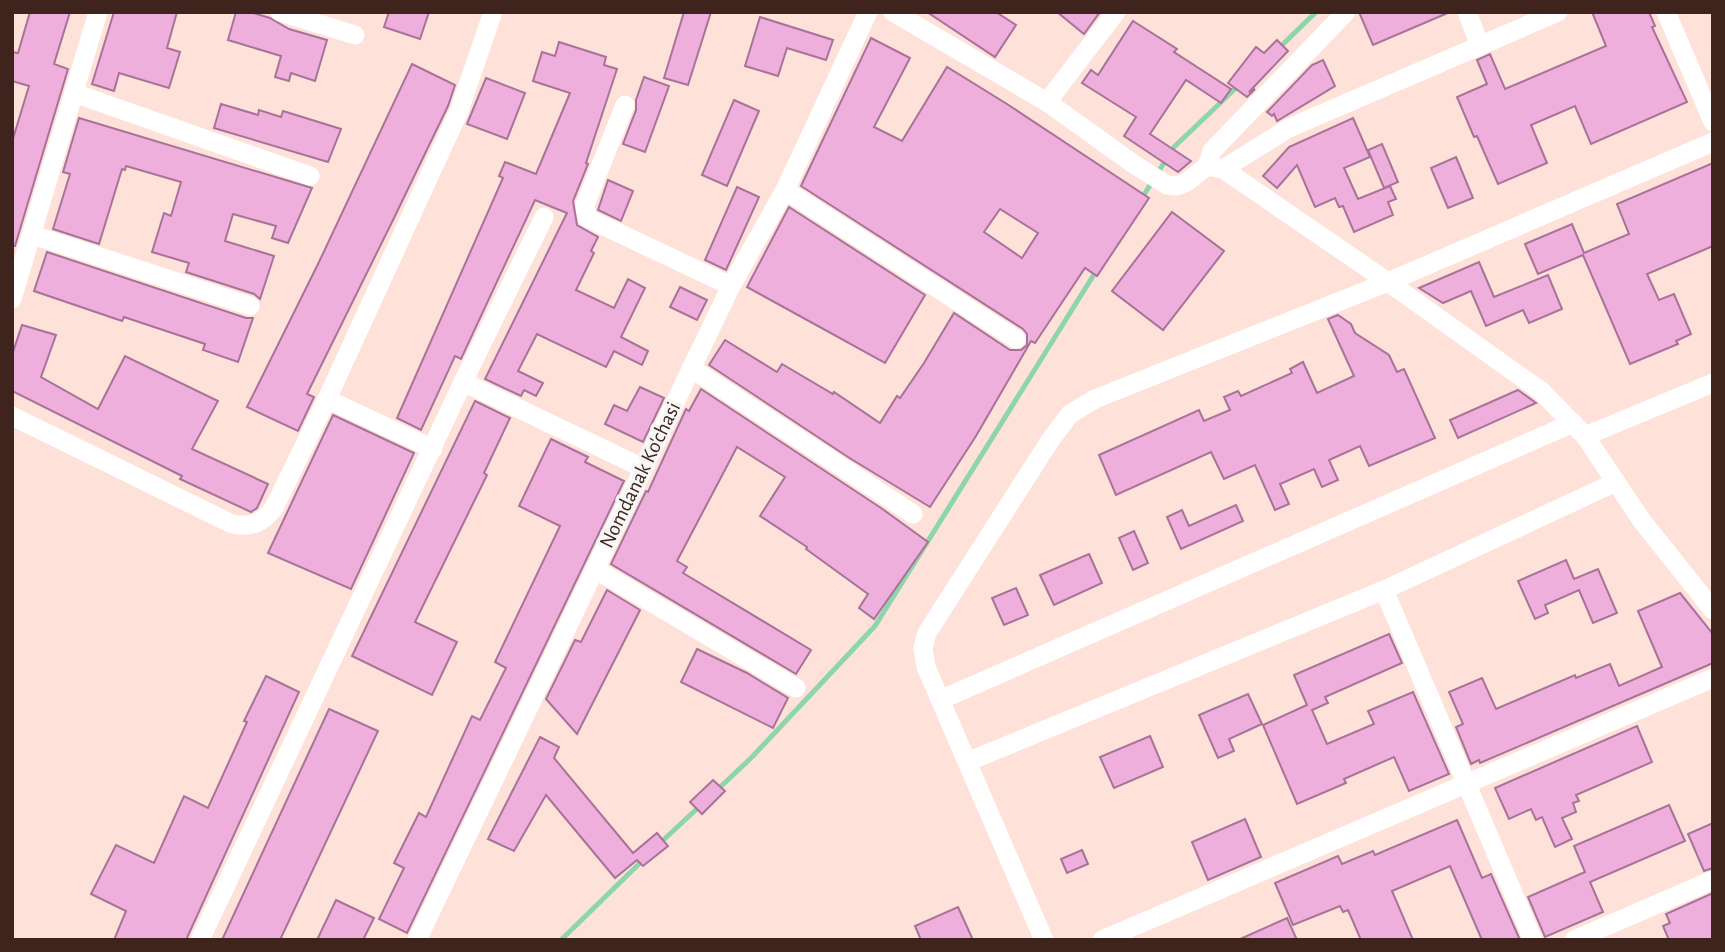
<svg xmlns="http://www.w3.org/2000/svg" width="1725" height="952" viewBox="0 0 1725 952" font-family="'Alegreya Sans',sans-serif">
<style>
.lines{fill:none;stroke-linecap:round;stroke-linejoin:round}
.stream{stroke:#8dd5aa;stroke-width:5}
.building{fill:#efafdc;stroke:#a87299;stroke-width:2;fill-rule:evenodd}
.minor{stroke:#fff;stroke-width:19}
.labels{text-anchor:middle;dominant-baseline:central;stroke-width:7;stroke-linejoin:round;paint-order:stroke}
.street-label{font-size:21px;fill:#3e241c;stroke:#f6f6f6}
</style>
<rect width="100%" height="100%" fill="#fee1d8"/>
<g class="lines">
<g class="stream">
<polyline points="1278,49 1316,12"/>
<polyline points="1157,174 1174,147 1240,84"/>
<polyline points="1140,201 1152,182"/>
<polyline points="715,792 752,757 875,626 1098,268"/>
<polyline points="659,844 701,805"/>
<polyline points="561,940 645,858"/>
</g>
</g>
<g class="building">
<polygon points="30,12 70,12 54,64 68,69 15,246 12,245 12,142 29,86 12,81 12,52 18,53"/>
<polygon points="114,12 177,12 167,48 180,52 169,88 119,73 114,91 92,84"/>
<polygon points="236,12 250,12 270,18 289,29 327,40 315,81 291,73 289,81 275,77 281,56 228,40"/>
<polygon points="389,12 429,12 420,39 384,27"/>
<polygon points="684,12 711,12 688,85 664,78"/>
<polygon points="927,12 996,12 1016,25 995,57"/>
<polygon points="1057,12 1100,12 1084,34"/>
<polygon points="1359,12 1450,12 1373,45"/>
<polygon points="1592,12 1649,12 1655,26 1652,27 1687,102 1591,144 1575,106 1531,125 1547,163 1498,184 1477,136 1474,137 1457,97 1487,84 1477,60 1490,54 1505,89 1606,46"/>
<polygon points="760,17 833,40 826,60 787,48 778,76 745,66"/>
<polygon points="1133,21 1177,49 1174,52 1231,89 1221,103 1186,80 1150,134 1191,161 1178,172 1124,136 1136,117 1082,83 1091,70 1098,75"/>
<path d="M871 38 910 58 874 127 902 141 947 67 1007 104 1149 198 1097 276 1085 268 1035 343 1031 341 976 436 930 507 851 459 709 365 725 340 777 372 782 364 833 394 834 392 880 423 897 396 900 398 924 363 954 313 1010 350H1021L1027 345V334L1023 329 801 186ZM1000 209 1038 233 1022 258 984 232Z"/>
<polygon points="1277,40 1288,51 1249,92 1255,89 1247,97 1228,83 1256,47 1264,53"/>
<polygon points="559,42 606,57 604,65 617,69 586,163 588,164 573,201 577,225 598,237 591,251 594,253 576,290 614,308 628,279 645,288 621,337 648,351 642,365 614,351 606,367 537,334 518,371 543,383 536,396 524,390 521,396 485,379 567,213 535,200 461,359 455,356 421,430 397,418 503,178 499,176 505,162 536,174 570,93 533,81 542,52 555,56"/>
<polygon points="1323,60 1335,86 1277,121 1274,114 1272,116 1267,112 1312,65"/>
<polygon points="412,64 455,85 448,106 394,218 307,394 314,397 298,431 247,407 319,262"/>
<polygon points="644,77 669,86 645,152 623,144 636,110 636,100"/>
<polygon points="486,78 525,93 507,139 467,124"/>
<polygon points="734,100 759,111 727,186 702,175"/>
<polygon points="221,104 258,115 259,110 281,117 283,111 341,129 328,162 214,128"/>
<polygon points="79,118 312,188 288,243 272,238 276,226 233,214 225,241 274,256 260,299 254,294 186,272 189,263 152,252 164,213 171,216 181,182 126,166 125,170 122,169 99,244 53,229 70,174 63,172"/>
<polygon points="1353,118 1370,157 1344,168 1358,199 1390,186 1396,199 1388,202 1393,215 1354,232 1343,206 1339,207 1335,198 1315,207 1297,165 1277,188 1263,176 1289,147"/>
<polygon points="1382,144 1398,182 1384,188 1368,150"/>
<polygon points="1456,157 1473,198 1448,208 1431,168"/>
<polygon points="1713,163 1713,246 1647,274 1659,300 1674,294 1691,334 1676,341 1678,344 1630,364 1583,255 1538,274 1525,244 1572,224 1584,253 1629,234 1617,204"/>
<polygon points="608,180 633,191 621,221 598,210"/>
<polygon points="737,187 759,197 726,270 705,260"/>
<polygon points="789,207 925,295 885,363 747,287"/>
<polygon points="1172,212 1224,251 1163,330 1112,291"/>
<polygon points="47,252 246,318 253,318 238,362 203,350 205,344 124,317 122,321 34,291"/>
<polygon points="1479,262 1494,297 1548,275 1562,309 1529,323 1523,310 1486,326 1471,291 1443,303 1419,288"/>
<polygon points="680,287 707,300 697,320 670,307"/>
<polygon points="1338,315 1351,324 1355,333 1389,355 1397,372 1404,369 1435,438 1369,466 1360,446 1329,460 1338,480 1322,487 1314,469 1280,484 1289,504 1275,510 1255,465 1224,479 1211,452 1116,495 1099,455 1199,410 1204,421 1230,410 1224,397 1238,391 1241,396 1292,373 1290,369 1303,362 1317,393 1354,376 1328,319"/>
<polygon points="22,325 56,335 41,377 98,409 125,356 218,401 192,449 268,484 257,508 251,512 180,479 182,476 12,391 12,355"/>
<polygon points="640,387 664,398 643,442 605,424 614,405 627,411"/>
<polygon points="701,389 881,508 928,542 874,619 859,608 868,594 806,549 807,547 760,516 785,477 737,447 677,561 687,567 683,573 811,650 796,674 611,564 646,491 648,492 686,409 689,411"/>
<polygon points="1518,390 1536,403 1458,438 1450,420"/>
<polygon points="475,401 510,418 484,473 487,475 415,622 457,642 432,695 352,656"/>
<polygon points="333,415 414,453 351,589 268,553"/>
<polygon points="551,439 588,457 585,462 624,481 407,933 379,919 404,868 394,863 419,813 426,817 472,716 480,720 506,668 495,662 560,526 519,506"/>
<polygon points="1236,505 1243,521 1181,549 1167,517 1182,510 1189,526"/>
<polygon points="1134,531 1148,563 1133,570 1119,538"/>
<polygon points="1089,554 1102,583 1054,605 1040,575"/>
<polygon points="1566,560 1574,579 1598,569 1617,613 1593,623 1579,590 1545,605 1548,613 1535,619 1518,581"/>
<polygon points="1016,588 1028,615 1004,625 992,598"/>
<polygon points="607,590 640,610 577,734 546,699 575,640 581,642"/>
<polygon points="1680,593 1713,634 1713,663 1480,763 1479,760 1471,764 1456,727 1463,724 1449,692 1482,678 1496,709 1575,675 1576,678 1610,664 1619,686 1662,667 1638,611"/>
<polygon points="1389,634 1402,663 1325,697 1328,703 1312,710 1327,744 1374,724 1368,711 1413,692 1449,774 1409,791 1394,757 1344,779 1346,783 1297,804 1263,725 1307,705 1294,675"/>
<polygon points="697,649 747,673 788,698 773,728 681,682"/>
<polygon points="266,676 299,692 186,940 114,940 126,911 91,894 116,845 154,863 184,796 208,808 247,722 244,721"/>
<polygon points="1248,694 1262,724 1229,739 1234,751 1218,758 1199,715"/>
<polygon points="329,709 378,731 280,940 222,940"/>
<polygon points="1637,726 1652,762 1576,795 1579,801 1573,803 1576,812 1562,818 1572,839 1555,847 1542,817 1536,820 1531,809 1509,819 1495,788"/>
<polygon points="1150,736 1163,767 1114,788 1100,757"/>
<polygon points="540,737 559,747 554,758 633,853 657,833 668,846 643,866 637,860 615,878 546,795 514,851 488,839"/>
<polygon points="713,780 725,791 702,814 690,802"/>
<polygon points="1669,805 1685,841 1590,882 1603,912 1545,937 1528,897 1585,872 1574,846"/>
<polygon points="1245,819 1261,857 1208,880 1192,842"/>
<polygon points="1457,820 1482,878 1491,874 1520,940 1482,940 1450,866 1392,891 1413,940 1361,940 1348,910 1343,912 1340,906 1293,925 1275,883 1338,856 1342,864 1373,851 1375,855"/>
<polygon points="1713,823 1713,868 1704,871 1688,834"/>
<polygon points="1082,850 1088,864 1067,873 1061,859"/>
<polygon points="1713,893 1713,940 1669,940 1663,926 1670,923 1666,914"/>
<polygon points="336,900 374,918 363,940 317,940"/>
<polygon points="958,907 973,940 921,940 915,926"/>
<polygon points="1287,918 1297,940 1238,940"/>
</g>
<g class="lines">
<g class="minor">
<polyline points="280,12 355,35"/>
<polyline points="893,12 1047,102 1135,165 1167,185 1177,186 1187,182 1207,166 1223,169 1388,282 1541,391 1585,436 1642,521 1713,610"/>
<polyline points="1467,12 1480,46"/>
<polyline points="1666,12 1713,122"/>
<polyline points="74,93 310,176"/>
<polyline points="1047,102 1116,12"/>
<polyline points="625,105 585,205 587,218 731,286"/>
<polyline points="1207,166 1212,151 1346,12"/>
<polyline points="1223,169 1289,128 1558,12"/>
<polyline points="785,190 1016,339"/>
<polyline points="33,235 250,306"/>
<polyline points="12,299 98,12"/>
<polyline points="691,368 913,514"/>
<polyline points="463,382 643,468"/>
<polyline points="327,399 433,449"/>
<path d="M12 416 232 524C251 528 262 523 274 508L327 399 459 111 493 12"/>
<polyline points="1585,436 1713,383"/>
<polyline points="595,569 796,688"/>
<polyline points="1384,590 1533,940"/>
<polyline points="940,700 1573,423"/>
<polyline points="967,762 1384,590 1616,482"/>
<polyline points="200,940 463,382 544,217"/>
<polyline points="417,940 731,286 785,190 868,12"/>
<polyline points="1044,940 926,667 923,648 927,633 1051,439 1070,414 1095,399 1388,282 1713,142"/>
<polyline points="1102,940 1713,678"/>
<polyline points="1574,940 1713,880"/>
</g>
</g>
<g class="labels">
<g class="street-label">
<text transform="translate(640 475) rotate(-64)">Nomdanak Ko'chasi</text>
</g>
</g>
<rect width="1725" height="952" fill="none" stroke="#3e241c" stroke-width="28"/>
</svg>
